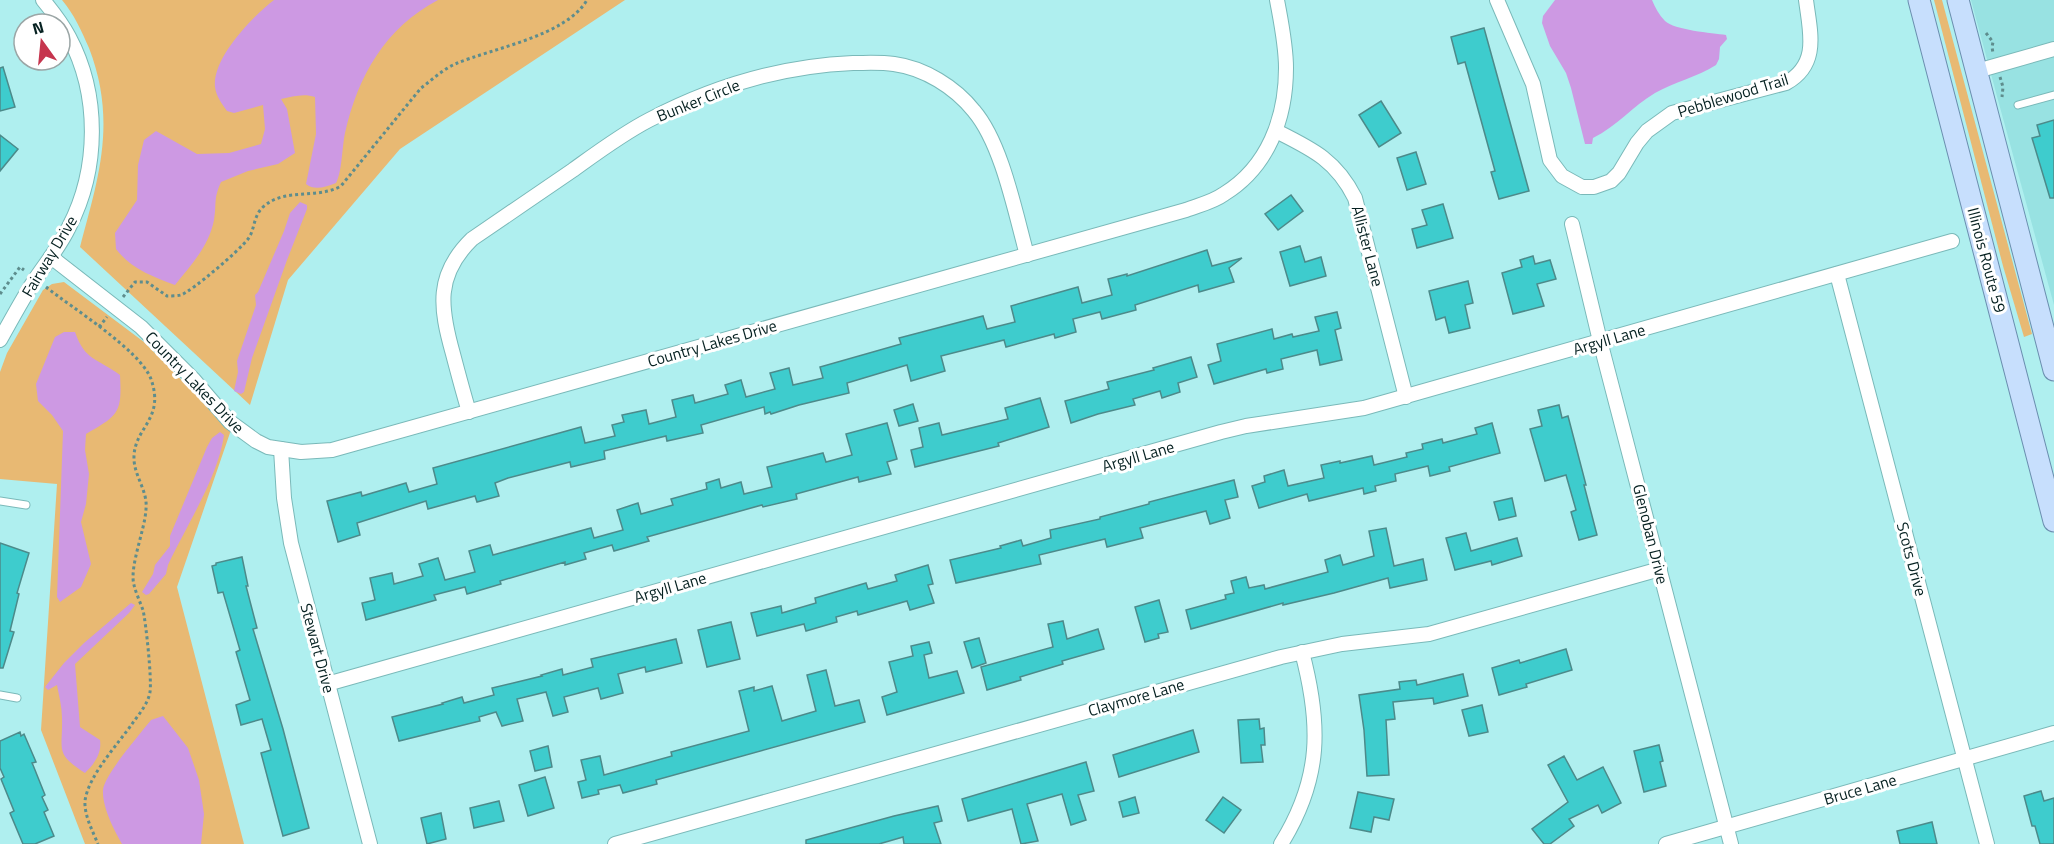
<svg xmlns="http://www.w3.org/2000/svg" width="2054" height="844" viewBox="0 0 2054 844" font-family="'Titillium Web',sans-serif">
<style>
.built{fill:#98e2e2}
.green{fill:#e8b973}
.water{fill:#cd99e3}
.building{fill:#3ecccd;stroke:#4c8a8a;stroke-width:1.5}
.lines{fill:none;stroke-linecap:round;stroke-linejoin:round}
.service-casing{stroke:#7ab9b9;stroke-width:9}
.minor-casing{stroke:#7ab9b9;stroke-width:16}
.primary-casing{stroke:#6b8eaf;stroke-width:23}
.path{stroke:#5e8d8d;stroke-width:3;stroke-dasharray:3 3;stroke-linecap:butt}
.service{stroke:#fff;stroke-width:7}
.minor{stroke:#fff;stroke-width:14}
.primary{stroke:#c7dffd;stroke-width:21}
.labels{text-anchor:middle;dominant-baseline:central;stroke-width:6;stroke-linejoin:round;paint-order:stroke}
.street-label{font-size:16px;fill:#062121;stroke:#fff}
</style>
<rect width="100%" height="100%" fill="#afefef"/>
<polygon class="built" points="1971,0 2054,0 2054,305 1998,100"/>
<g class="green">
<path d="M62 0H625L400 149 288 280 250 405 80 247C99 176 117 121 89 48 82 32 74 14 62 0Z"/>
<polygon points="1934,0 1942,0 2032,334 2024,337 2003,266"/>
<polygon points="64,282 144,342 231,430 177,587 244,844 85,844 41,730 57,484 0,479 0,372 7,353 43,290 52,284"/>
</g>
<g class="water">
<path d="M274 0H438C385 28 358 76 345 133 342 147 342 173 336 183 326 187 314 191 306 184L316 134 315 97C303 93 292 97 281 99L287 109 295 153 278 164 248 171 221 182C213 200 217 203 214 220 209 246 191 265 175 285 153 277 130 268 116 249L115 233 137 200 138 165 144 140 156 131 197 154 229 153 261 144 265 129 263 105 234 113 227 111C222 104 216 96 215 87 212 58 253 16 274 0Z"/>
<path d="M1555 0H1652C1655 7 1659 15 1665 21 1674 30 1712 33 1726 35L1727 39 1720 47 1719 59 1716 65C1697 77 1674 82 1655 93 1633 106 1617 126 1593 138L1592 144H1585L1571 88 1566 73 1550 46 1542 23 1543 16Z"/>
<polygon points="300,202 307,205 307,209 287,260 252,358 244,392 241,394 234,391 238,372 237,361 256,305 255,295 258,292 284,231 290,213"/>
<path d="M64 332H75C85 361 97 358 120 375 122 413 119 415 86 434L85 450 89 474 86 504 81 522 91 564 81 587 60 602 57 597 63 431 52 415 38 401 36 384 55 337Z"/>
<path d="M220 432 224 435C218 478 186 526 168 565L166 574 149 594 146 595 142 592 153 574 155 565 170 546V536L207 447 212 438Z"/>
<path d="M131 603 135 605 129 613 75 664 80 727 100 740C102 754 94 764 85 773 54 753 63 750 62 718 62 707 59 696 57 685L48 690 45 687 64 663 84 643Z"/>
<path d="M163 716 188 748 199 780 204 814 201 844H122C114 830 102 807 103 790 104 775 141 733 151 720Z"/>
</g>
<g class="building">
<polygon points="1484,28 1529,191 1499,199 1491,172 1495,171 1465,62 1458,64 1451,37"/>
<polygon points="3,67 15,107 0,111 0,68"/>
<polygon points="1381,101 1401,133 1379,147 1359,115"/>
<polygon points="2054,120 2054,198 2050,198 2032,138 2040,136 2037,125"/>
<polygon points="0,135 18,149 0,171"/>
<polygon points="1416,152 1426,184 1407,190 1397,158"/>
<polygon points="1291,195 1303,211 1278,230 1265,214"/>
<polygon points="1443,204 1453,238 1417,248 1412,229 1427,225 1422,210"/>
<polygon points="1300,246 1305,262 1321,257 1326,276 1290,286 1280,252"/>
<polygon points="1207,250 1212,266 1242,258 1229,268 1234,282 1199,292 1198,285 1135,305 1136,310 1102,319 1100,312 1073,319 1076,332 1055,338 1054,334 1006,347 1004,340 941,356 945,371 911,381 907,365 847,383 849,393 799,405 771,414 770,412 765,414 764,407 701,425 703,433 667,441 666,436 604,451 605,459 571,467 570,462 508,478 495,483 499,496 477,502 475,496 428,509 426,501 357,523 360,535 338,542 327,501 361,492 362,496 406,483 409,492 437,484 433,468 581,427 585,443 615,436 612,425 624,422 622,415 646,410 649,424 676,417 672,400 693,395 695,403 728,394 725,385 741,380 746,397 775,389 770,373 789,368 793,385 823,378 820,367 901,344 899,338 983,316 987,329 1015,322 1011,306 1078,287 1082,303 1112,295 1108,279 1127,274 1127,276"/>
<polygon points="1533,256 1535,264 1550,260 1556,279 1537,284 1544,306 1513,314 1502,273 1522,267 1520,260"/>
<polygon points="1468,281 1473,303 1465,305 1470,328 1449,333 1445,317 1436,320 1429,291"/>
<polygon points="1337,312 1341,328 1335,330 1342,360 1320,365 1317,350 1281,359 1283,369 1267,373 1266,369 1214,384 1208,365 1221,361 1217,344 1272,329 1274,339 1292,334 1293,337 1319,331 1315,317"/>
<polygon points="1191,357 1197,377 1178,383 1180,392 1162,398 1160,391 1133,399 1135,405 1098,414 1071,423 1065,401 1109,389 1107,382 1154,370 1153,368"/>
<polygon points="1040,398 1049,427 998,443 999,446 915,467 911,450 923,447 919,428 939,423 942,435 1008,419 1005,408"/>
<polygon points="913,404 918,421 899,426 894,410"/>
<polygon points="1559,405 1562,418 1568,416 1586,485 1584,485 1597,535 1579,540 1571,512 1576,510 1566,475 1545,481 1530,429 1542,426 1538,410"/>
<polygon points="887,423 897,459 887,462 891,474 859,482 858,477 796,494 797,499 763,507 762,505 647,537 649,541 614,551 612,545 584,553 586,559 565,565 565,562 500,581 501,584 467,594 465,587 434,595 436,600 366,620 362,603 375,600 370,578 392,573 394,584 423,576 419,564 438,558 445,580 475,572 469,551 490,545 493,555 591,528 594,538 623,530 617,510 638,503 641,514 673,505 671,499 707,489 706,483 719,479 721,488 741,482 744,494 772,487 767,467 823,453 826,462 852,455 846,434"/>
<polygon points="1492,423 1500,453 1449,467 1450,471 1430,476 1428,466 1395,474 1396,481 1375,486 1376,491 1364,494 1363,488 1309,501 1307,494 1259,508 1252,486 1265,482 1264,476 1284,470 1288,486 1324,478 1321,465 1340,461 1340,463 1372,456 1374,465 1407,457 1406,453 1423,449 1422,444 1442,439 1443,443 1477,434 1475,428"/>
<polygon points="1234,480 1238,497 1225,500 1230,518 1210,524 1206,511 1140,528 1143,538 1107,547 1105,539 1039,555 1041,564 956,583 950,560 1001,548 1000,546 1021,540 1023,546 1051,538 1050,530 1100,519 1100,517 1149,504 1149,502"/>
<polygon points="1512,498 1516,516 1499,520 1494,502"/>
<polygon points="1386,528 1394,566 1423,559 1427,580 1390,588 1388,578 1334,593 1283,605 1283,603 1191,629 1186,610 1226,599 1225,595 1234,593 1231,581 1246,577 1249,588 1264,585 1265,589 1328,572 1325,560 1340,555 1343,565 1374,556 1369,531"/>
<polygon points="1466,533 1471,551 1517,538 1522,556 1492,565 1491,561 1455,570 1446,538"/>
<polygon points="0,543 29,553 17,593 19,594 10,631 14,632 3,668 0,668"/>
<polygon points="242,557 248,586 246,586 257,628 253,629 283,729 309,828 283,836 261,753 271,750 262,719 241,725 236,705 250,700 236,652 240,650 223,592 218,593 212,566 216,565 216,563"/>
<polygon points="928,565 933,584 928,585 934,603 910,610 907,601 858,615 857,611 836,617 837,622 806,631 804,624 757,636 751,613 781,606 782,613 816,603 815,598 866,583 868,589 897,581 895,575"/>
<polygon points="1159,600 1168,632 1158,634 1159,638 1145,642 1135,607"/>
<polygon points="1063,621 1067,639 1098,629 1104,649 1062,661 1063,664 1020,677 1021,680 987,690 981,667 1053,647 1048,624"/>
<polygon points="731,622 740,659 707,667 698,630"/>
<polygon points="979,638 986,663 972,668 964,642"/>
<polygon points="676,639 682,663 646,672 645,667 618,674 623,693 601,699 598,688 564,697 568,712 553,716 546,692 517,699 523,721 502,726 496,712 479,717 480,721 399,741 392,717 443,704 442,703 462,697 464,703 494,695 492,688 542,676 541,675 562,669 563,675 593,667 591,659"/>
<polygon points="929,642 932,653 924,655 929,678 957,671 964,693 887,715 882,697 897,692 889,662 913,656 911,646"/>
<polygon points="1566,649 1572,670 1526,684 1527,687 1499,695 1492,668 1519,660 1520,663"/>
<polygon points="826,670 835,706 859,700 865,722 656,780 657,784 623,793 620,785 598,790 599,794 582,798 578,782 586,780 581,760 600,756 604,775 672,756 671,752 749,731 739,691 754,687 754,691 772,686 782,721 816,711 807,675"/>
<polygon points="1463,674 1468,696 1434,704 1433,698 1393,702 1395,719 1386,720 1389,775 1367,776 1364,730 1359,695 1400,689 1399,682 1416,680 1417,685"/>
<polygon points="1482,705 1488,732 1469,736 1462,710"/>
<polygon points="1259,719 1260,729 1264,728 1265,745 1261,745 1263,762 1241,763 1238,720"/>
<polygon points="1193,730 1199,752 1119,777 1113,755"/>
<polygon points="20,732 21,736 24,734 36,762 32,763 33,765 45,795 42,797 48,810 44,812 54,836 35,844 23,844 10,813 14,811 1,779 4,777 0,768 0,741"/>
<polygon points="1659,745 1663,761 1660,762 1666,786 1644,792 1634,751"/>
<polygon points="548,746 552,767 535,771 530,751"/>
<polygon points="1564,756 1577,780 1603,767 1621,803 1602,813 1598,805 1569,819 1574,826 1550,844 1544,844 1532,829 1568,802 1548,765"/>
<polygon points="1086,762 1094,791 1078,795 1086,820 1071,825 1062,794 1027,804 1038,841 1021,844 1012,809 968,821 962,799"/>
<polygon points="545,777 554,808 528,816 519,785"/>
<polygon points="2041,791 2044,801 2054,798 2054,844 2040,844 2035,826 2032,826 2024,796"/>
<polygon points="1358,792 1394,799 1389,820 1374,817 1371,832 1350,828"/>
<polygon points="1135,797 1139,813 1123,817 1119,802"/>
<polygon points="1223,797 1241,810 1224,833 1206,820"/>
<polygon points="499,801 504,821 474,828 470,808"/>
<polygon points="938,806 942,821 934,823 941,844 904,844 903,837 879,844 806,844 806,840 894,816"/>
<polygon points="441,813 446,839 427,844 421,818"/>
<polygon points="1932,822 1937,844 1900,844 1897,831"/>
</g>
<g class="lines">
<defs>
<g id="service">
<polyline points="2018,105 2054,95"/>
<polyline points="0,501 26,505"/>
<polyline points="0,695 17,698"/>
</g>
<g id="minor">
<path d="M1497 0 1533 84 1550 160 1562 176 1582 187H1594L1611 181 1619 173 1637 143 1647 131 1672 113 1786 83C1820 64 1810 32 1806 0"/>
<polyline points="1977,71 2054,49"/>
<path d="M1276 131C1312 149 1336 160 1355 198L1406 397"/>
<polyline points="1572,224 1600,341 1731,844"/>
<path d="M51 257 141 327 194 380 230 422 256 441 268 447 301 452 332 450 1186 210C1199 205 1213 202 1224 194 1268 167 1286 118 1286 68 1286 45 1281 22 1277 0"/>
<polyline points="1837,274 1987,844"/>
<path d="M0 340C11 320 22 300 34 281 46 263 60 246 69 227 99 169 100 95 69 37 62 24 53 12 43 0"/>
<path d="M469 412C463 392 458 373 453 354 440 308 435 275 472 239 506 216 539 193 573 170 598 152 622 134 649 120 712 87 781 66 853 63 866 63 880 62 894 64 924 68 955 87 974 111 1002 144 1015 212 1027 255"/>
<polyline points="281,449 284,498 291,543 370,844"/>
<polyline points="327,684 1221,432 1246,426 1364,408 1952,241"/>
<polyline points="615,844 1281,657 1342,644 1429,634 1660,569"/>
<path d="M1281 844C1322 778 1321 724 1302 652"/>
<polyline points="1666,844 2054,733"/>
</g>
<g id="primary">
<polyline points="1919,0 2054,521"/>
<polyline points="1958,0 2054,370"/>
</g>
</defs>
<use href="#service" class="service-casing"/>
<use href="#minor" class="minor-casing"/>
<use href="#primary" class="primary-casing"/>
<g class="path">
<polyline points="1986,33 1993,42 1992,47 1993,53"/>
<polyline points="2000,77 2003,87 2002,97"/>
<path d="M46 287C72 308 140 350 151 379 165 419 135 427 134 456 133 475 148 490 146 509 145 530 129 567 134 585 136 593 140 602 143 610 146 623 152 680 150 692 148 704 139 714 132 724 118 744 88 776 85 801 84 815 93 832 98 844"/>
<polyline points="0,294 20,267 24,270"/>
<path d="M123 297 135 282H147L167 296C171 296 177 296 181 295 192 291 240 250 248 239 255 230 253 216 263 207 285 187 316 200 341 186L421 88C432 80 442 70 455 64 493 48 566 36 587 0"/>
<polyline points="99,327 107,317"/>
</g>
<use href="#service" class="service"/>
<use href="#minor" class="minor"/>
<use href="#primary" class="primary"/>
</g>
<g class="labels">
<g class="street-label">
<text transform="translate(1733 95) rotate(-17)">Pebblewood Trail</text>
<text transform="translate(698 100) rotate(-22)">Bunker Circle</text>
<text transform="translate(1368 246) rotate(75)">Allister Lane</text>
<text transform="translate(49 256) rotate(-59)">Fairway Drive</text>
<text transform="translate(1987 260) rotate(75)">Illinois Route 59</text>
<text transform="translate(1609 339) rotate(-16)">Argyll Lane</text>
<text transform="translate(712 343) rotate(-16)">Country Lakes Drive</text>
<text transform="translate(195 382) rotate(46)">Country Lakes Drive</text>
<text transform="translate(1138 456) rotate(-16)">Argyll Lane</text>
<text transform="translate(1651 534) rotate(76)">Glenoban Drive</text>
<text transform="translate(1912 559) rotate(75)">Scots Drive</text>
<text transform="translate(670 587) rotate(-16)">Argyll Lane</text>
<text transform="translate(318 648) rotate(75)">Stewart Drive</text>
<text transform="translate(1136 697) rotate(-16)">Claymore Lane</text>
<text transform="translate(1860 789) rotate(-16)">Bruce Lane</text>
</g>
</g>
<g transform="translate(42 42) rotate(345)"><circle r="28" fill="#ffffff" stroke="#9ba6a6" stroke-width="1.5"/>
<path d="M0-4.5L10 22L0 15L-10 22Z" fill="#c6354e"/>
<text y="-9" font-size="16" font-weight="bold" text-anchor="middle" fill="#062121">N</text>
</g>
</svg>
